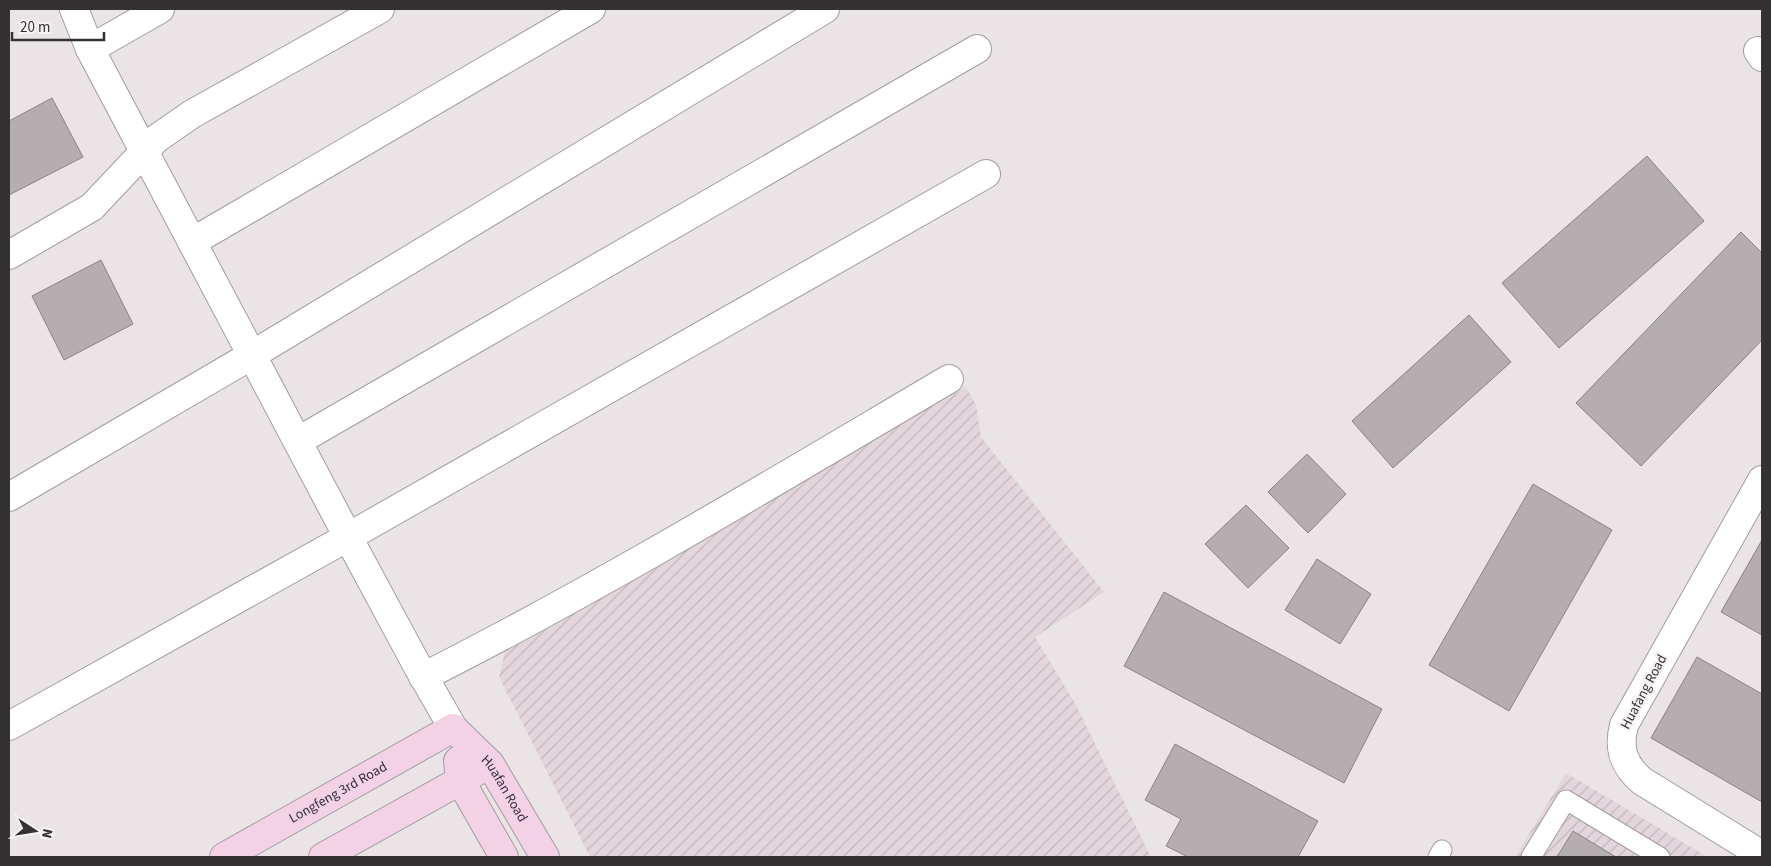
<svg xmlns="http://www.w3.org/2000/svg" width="1771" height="866" viewBox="0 0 1771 866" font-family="'Source Sans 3',sans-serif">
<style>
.industrial{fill:url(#industrial-furrows)}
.building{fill:#b4aeb1;stroke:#898386}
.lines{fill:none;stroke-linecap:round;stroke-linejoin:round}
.service-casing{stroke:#a39c9f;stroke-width:21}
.minor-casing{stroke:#a39c9f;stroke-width:30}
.tertiary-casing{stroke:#a39c9f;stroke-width:30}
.secondary-casing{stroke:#a39c9f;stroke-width:30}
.service{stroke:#fff;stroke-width:19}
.minor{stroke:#fff;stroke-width:28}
.tertiary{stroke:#fff;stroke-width:28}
.secondary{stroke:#f3d2e5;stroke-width:28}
.labels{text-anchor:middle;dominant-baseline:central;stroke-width:4.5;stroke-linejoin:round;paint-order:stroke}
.street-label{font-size:14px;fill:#333132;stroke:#f8f1f4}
</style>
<defs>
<pattern id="industrial-furrows" width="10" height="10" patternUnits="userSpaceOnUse" patternTransform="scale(1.25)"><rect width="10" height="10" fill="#e3d5dc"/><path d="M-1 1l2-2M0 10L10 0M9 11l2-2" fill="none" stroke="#c3b7bd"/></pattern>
</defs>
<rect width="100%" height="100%" fill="#ebe4e7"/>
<g class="industrial">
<polygon points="966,387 976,405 981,437 1104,592 1035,637 1076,705 1151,857 590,857 499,677 506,647"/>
<polygon points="1566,773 1708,857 1515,857"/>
</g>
<g class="building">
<polygon points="52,98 83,157 9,195 9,121"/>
<polygon points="1647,156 1704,221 1559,348 1502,283"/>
<polygon points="1741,232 1762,253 1762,340 1641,466 1576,403"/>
<polygon points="101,260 133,324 64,360 32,296"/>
<polygon points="1469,315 1511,362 1393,468 1352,421"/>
<polygon points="1307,454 1346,494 1308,533 1268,492"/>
<polygon points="1533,484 1612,530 1509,711 1429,665"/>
<polygon points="1246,505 1289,548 1248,588 1205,544"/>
<polygon points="1762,540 1762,635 1721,612"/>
<polygon points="1317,559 1371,594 1340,644 1285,610"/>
<polygon points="1164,592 1382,709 1344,783 1124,666"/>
<polygon points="1697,657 1762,694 1762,802 1651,738"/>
<polygon points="1175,744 1318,821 1298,857 1188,857 1166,846 1181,819 1145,800"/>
<polygon points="1573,831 1616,857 1557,857"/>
</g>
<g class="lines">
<defs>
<g id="service">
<polyline points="1438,857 1442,850"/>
<polyline points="1531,857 1566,800 1660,857"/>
</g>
<g id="minor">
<polyline points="74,9 90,49 348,537 418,667 453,728"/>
<polyline points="90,49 160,9"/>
<polyline points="1758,51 1762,57"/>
<polyline points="192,242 591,9"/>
<polyline points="9,255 92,207 156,139 192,114 380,9"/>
<polyline points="298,441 977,49"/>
<polyline points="9,497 252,355 825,9"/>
<path d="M423 677C603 586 776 481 949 379"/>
<polyline points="9,726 348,537 986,174"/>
</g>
<path id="tertiary" d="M1762 480 1624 725C1618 748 1623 765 1642 781L1762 855"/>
<g id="secondary">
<path id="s1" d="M453 728 490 764 545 857"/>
<polyline points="458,761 460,780 504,857"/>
<path id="s2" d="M224 857 453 728"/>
<polyline points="323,857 490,764"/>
</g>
</defs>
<use href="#service" class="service-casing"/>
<use href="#minor" class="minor-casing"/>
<use href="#tertiary" class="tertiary-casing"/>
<use href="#secondary" class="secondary-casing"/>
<use href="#service" class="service"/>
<use href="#minor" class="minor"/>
<use href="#tertiary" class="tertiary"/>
<use href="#secondary" class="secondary"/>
</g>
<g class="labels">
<g class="street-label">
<text transform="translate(1644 692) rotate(-62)">Huafang Road</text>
<text stroke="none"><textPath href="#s1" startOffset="80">Huafan Road</textPath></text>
<text stroke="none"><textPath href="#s2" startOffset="131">Longfeng 3rd Road</textPath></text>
</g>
</g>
<rect width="1771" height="866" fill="none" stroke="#333132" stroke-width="20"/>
<g transform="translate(35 831) rotate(102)" stroke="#f8f1f4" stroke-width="4" paint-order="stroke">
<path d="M0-4L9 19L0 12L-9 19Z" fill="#333132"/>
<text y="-8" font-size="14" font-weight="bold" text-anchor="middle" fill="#333132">N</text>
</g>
<path d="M12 32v8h92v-8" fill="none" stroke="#333132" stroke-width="2.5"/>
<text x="20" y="32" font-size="15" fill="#333132" stroke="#f8f1f4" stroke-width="4" paint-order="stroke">20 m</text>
</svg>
